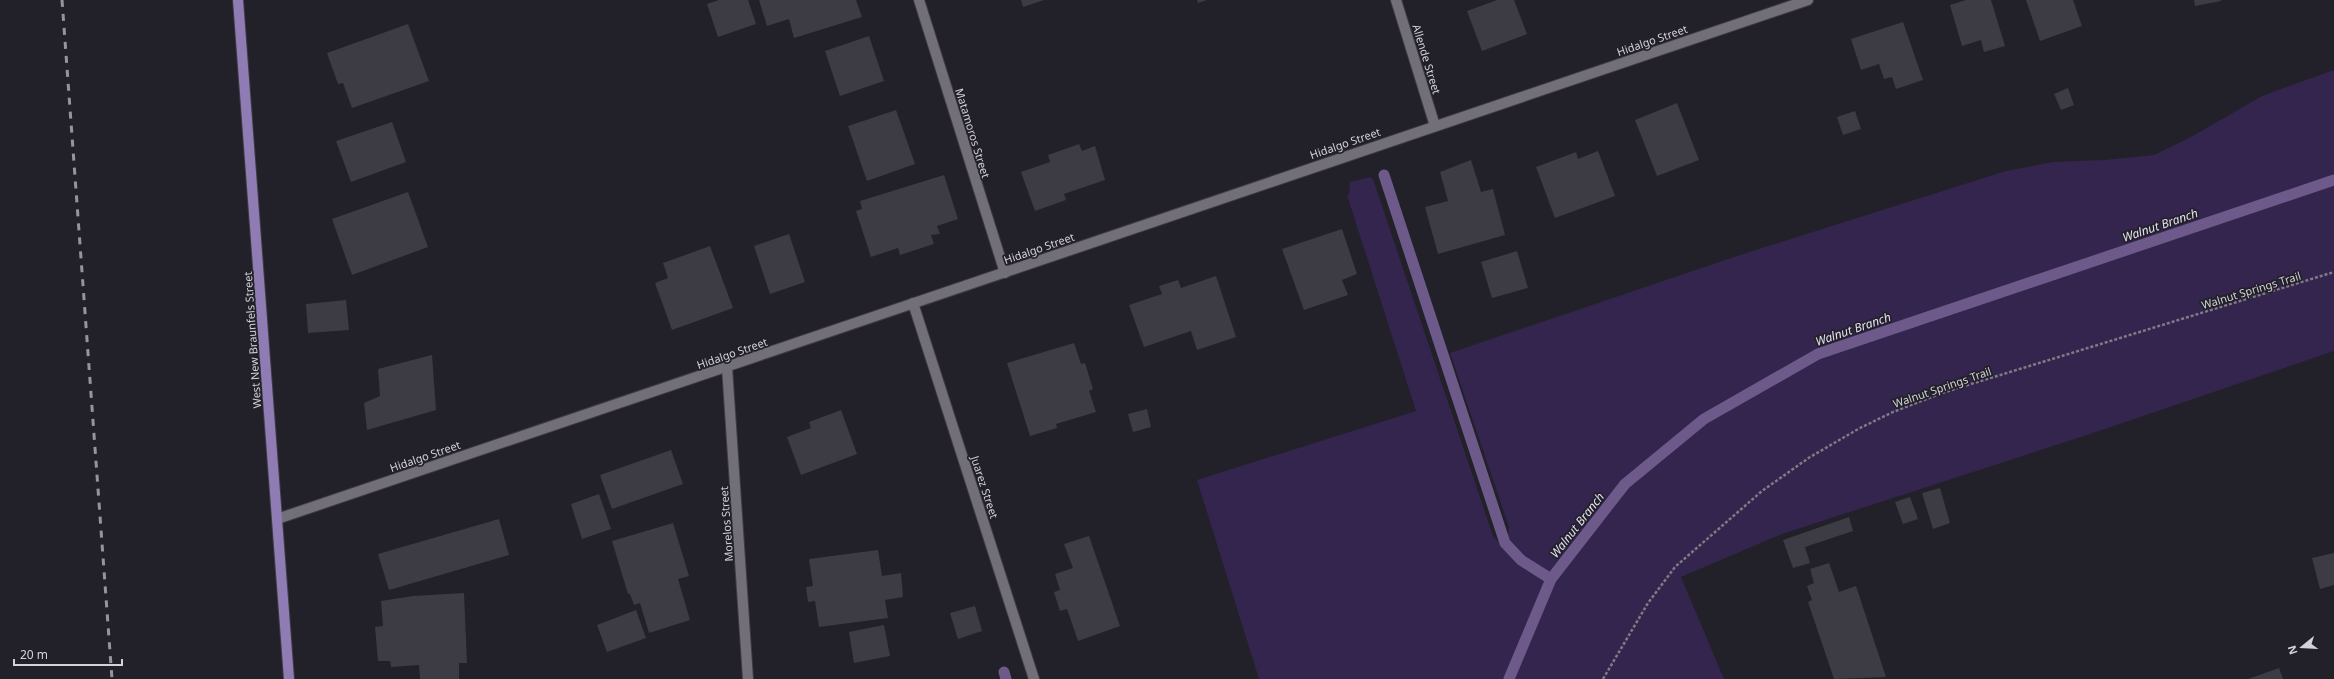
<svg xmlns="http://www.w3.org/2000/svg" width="2334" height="679" viewBox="0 0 2334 679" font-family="'Noto Sans',sans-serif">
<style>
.green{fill:#34254f}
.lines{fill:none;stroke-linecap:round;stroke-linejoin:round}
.stream{stroke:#6d5a8b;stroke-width:11}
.building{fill:#3d3b44}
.minor-casing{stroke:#3f3d44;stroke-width:12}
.major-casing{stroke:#3f3d44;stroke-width:12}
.path{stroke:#7e7c83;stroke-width:2.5;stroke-dasharray:3 2;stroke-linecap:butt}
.minor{stroke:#726f79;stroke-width:10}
.major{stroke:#8f7cb4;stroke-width:10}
.rail{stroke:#97959b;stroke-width:3;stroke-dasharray:7 7;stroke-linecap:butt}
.labels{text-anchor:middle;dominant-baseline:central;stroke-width:3.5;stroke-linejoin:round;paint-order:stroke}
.street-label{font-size:11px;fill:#d4d2d8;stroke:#222028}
.water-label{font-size:12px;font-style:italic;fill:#e4def3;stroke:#222028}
</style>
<rect width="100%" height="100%" fill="#222028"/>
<polygon class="green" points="2334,70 2334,351 2090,434 1782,534 1681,577 1724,679 1259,679 1197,480 1416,411 1347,195 1349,195 1350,182 1370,177 1373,179 1493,536 1501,545 1509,532 1509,527 1450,353 1740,255 2006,171 2053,162 2104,160 2154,155 2191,137 2262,96"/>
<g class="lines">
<g class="stream">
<polyline points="1384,175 1505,543 1521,560 1551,579"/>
<polyline points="1004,672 1006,679"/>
<polyline points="1509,679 1551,579 1625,484 1704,419 1818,354 2334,180"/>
</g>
</g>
<g class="building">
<polygon points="719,0 748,0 756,24 718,37 707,4"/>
<polygon points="759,0 856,0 862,17 794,38 789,19 767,26"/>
<polygon points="1021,0 1044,0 1023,7"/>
<polygon points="1197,0 1207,0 1198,3"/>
<polygon points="1497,0 1514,0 1527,34 1482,51 1467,11"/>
<polygon points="1966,0 1991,0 2005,46 1984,52 1981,40 1962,46 1950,5"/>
<polygon points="2026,0 2073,0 2082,26 2040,41"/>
<polygon points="2194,0 2221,0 2221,1 2195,6"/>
<polygon points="1903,22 1923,80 1896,89 1892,77 1884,79 1879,64 1861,70 1851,39"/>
<polygon points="408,24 429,81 352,108 343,83 338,84 327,53"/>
<polygon points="869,36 884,81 840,96 825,51"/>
<polygon points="2068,88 2074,105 2061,110 2054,94"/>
<polygon points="1677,103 1699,160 1657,176 1635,120"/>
<polygon points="896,110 915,164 867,181 848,126"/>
<polygon points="1855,111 1861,129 1843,135 1837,117"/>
<polygon points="392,122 406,162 351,182 336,141"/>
<polygon points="1079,144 1082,151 1095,146 1105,180 1064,194 1066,200 1035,211 1021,172 1050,162 1048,155"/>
<polygon points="1598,151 1615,196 1555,218 1536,167 1576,152 1578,159"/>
<polygon points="1471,160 1481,192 1493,189 1505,235 1438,254 1425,207 1448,201 1440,172"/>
<polygon points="944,175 958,219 937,226 940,234 931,235 934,244 900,255 898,248 871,257 856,211 862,209 860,201"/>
<polygon points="408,192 428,247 352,275 332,219"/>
<polygon points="1342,229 1357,274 1342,280 1348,295 1304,310 1282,249"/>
<polygon points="789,234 805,282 770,294 754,246"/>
<polygon points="710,246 733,308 672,330 655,283 668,278 663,263"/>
<polygon points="1517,251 1528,288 1492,298 1481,262"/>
<polygon points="1216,276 1236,337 1197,350 1191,331 1144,347 1129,305 1162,294 1159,286 1178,280 1181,288"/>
<polygon points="346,300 349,330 308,333 306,304"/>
<polygon points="1074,343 1081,364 1085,363 1093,389 1089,391 1096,412 1056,424 1057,428 1030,436 1007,363"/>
<polygon points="432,355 436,410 367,430 364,403 380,396 378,369"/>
<polygon points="1147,409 1151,427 1133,432 1128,414"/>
<polygon points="841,410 857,454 801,475 787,437 811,428 809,422"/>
<polygon points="671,450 683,484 612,509 600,475"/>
<polygon points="1940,488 1950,523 1933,529 1922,493"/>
<polygon points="599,494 611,529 582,539 571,504"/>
<polygon points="1910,497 1918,519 1903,524 1895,502"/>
<polygon points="1849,517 1853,531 1805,547 1810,563 1793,568 1783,540"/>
<polygon points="499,519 509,555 389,590 378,554"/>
<polygon points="673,523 689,576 678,579 690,620 649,633 640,603 634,605 630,594 628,594 612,541"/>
<polygon points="1089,536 1120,626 1078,641 1067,609 1060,611 1054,592 1060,590 1055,574 1073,568 1064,544"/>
<polygon points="878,550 882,576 901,573 903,597 885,600 888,618 819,627 815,601 808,602 806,587 813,586 809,559"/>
<polygon points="2334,553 2334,585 2320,589 2312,558"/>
<polygon points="1829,563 1839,592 1856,586 1886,677 1834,679 1808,602 1812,600 1807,586 1814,583 1810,569"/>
<polygon points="464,593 467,663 459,663 459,679 420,679 419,665 391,667 390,661 378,661 375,627 383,626 381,601 413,596"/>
<polygon points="975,606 982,631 958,639 950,613"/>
<polygon points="636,610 646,638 607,652 597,625"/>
<polygon points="884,625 890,656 854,663 849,632"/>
<polygon points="2279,668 2283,679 2248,679"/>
</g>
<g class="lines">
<defs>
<g id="minor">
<polyline points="919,0 1005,273"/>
<polyline points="1396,0 1435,126"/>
<polyline points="913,303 1034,679"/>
<polyline points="727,367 748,679"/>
<polyline points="277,519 1808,0"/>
</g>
<polyline id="major" points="238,0 289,679"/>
</defs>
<use href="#minor" class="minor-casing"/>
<use href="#major" class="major-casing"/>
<polyline class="path" points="1603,679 1648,603 1675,567 1762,491 1810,457 1860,428 1893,412 1942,393 2334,272"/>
<use href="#minor" class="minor"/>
<use href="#major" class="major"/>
<polyline class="rail" points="62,0 112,679"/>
</g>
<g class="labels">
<g class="street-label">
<text transform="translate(1652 40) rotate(-19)">Hidalgo Street</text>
<text transform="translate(1427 59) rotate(73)">Allende Street</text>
<text transform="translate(973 133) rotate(73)">Matamoros Street</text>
<text transform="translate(1345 143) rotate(-19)">Hidalgo Street</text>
<text transform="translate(1039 248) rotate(-19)">Hidalgo Street</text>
<text transform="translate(2251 290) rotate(-17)">Walnut Springs Trail</text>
<text transform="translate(252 340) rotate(-94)">West New Braunfels Street</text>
<text transform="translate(732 353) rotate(-19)">Hidalgo Street</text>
<text transform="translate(1942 387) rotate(-19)">Walnut Springs Trail</text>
<text transform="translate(425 456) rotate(-19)">Hidalgo Street</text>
<text transform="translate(985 487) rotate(72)">Juarez Street</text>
<text transform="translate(726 524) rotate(-94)">Morelos Street</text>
</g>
<g class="water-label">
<text transform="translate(2160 225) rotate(-19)">Walnut Branch</text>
<text transform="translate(1853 329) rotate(-19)">Walnut Branch</text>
<text transform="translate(1577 525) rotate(-52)">Walnut Branch</text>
</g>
</g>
<g transform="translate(2302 647) rotate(252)" stroke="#222028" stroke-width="3" paint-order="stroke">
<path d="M0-3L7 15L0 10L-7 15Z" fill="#d4d2d8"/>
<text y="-6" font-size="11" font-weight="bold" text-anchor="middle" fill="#d4d2d8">N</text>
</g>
<path d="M14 659v6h108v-6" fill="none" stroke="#d4d2d8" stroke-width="2"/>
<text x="20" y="659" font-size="12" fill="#d4d2d8" stroke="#222028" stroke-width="3" paint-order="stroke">20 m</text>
</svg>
